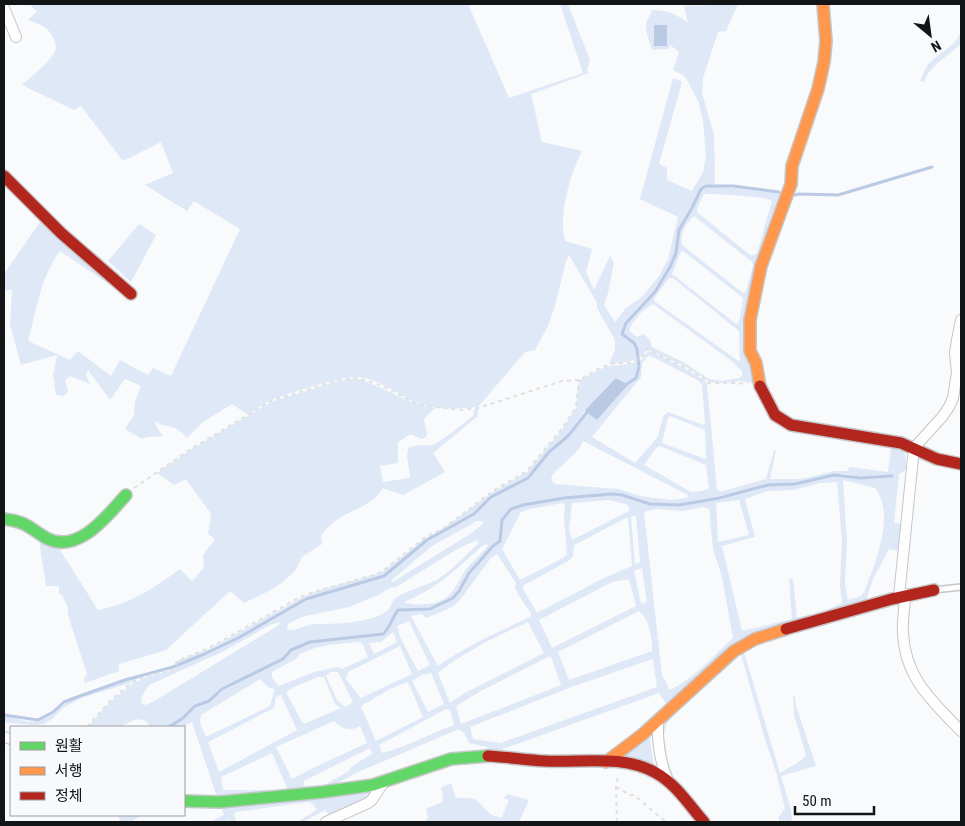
<svg xmlns="http://www.w3.org/2000/svg" width="965" height="826" viewBox="0 0 965 826" font-family="'Roboto Condensed','Noto Sans KR',sans-serif">
<style>
.green{fill:#dfe8f7;fill-rule:evenodd}
.water{fill:#bacae5}
.lines{fill:none;stroke-linecap:round;stroke-linejoin:round}
.stream{stroke:#bacae5;stroke-width:3}
.lane-casing{stroke:#c5c6c8;stroke-width:8}
.street-casing{stroke:#c5c6c8;stroke-width:12}
.fast-casing{stroke:#c5c6c8;stroke-width:14}
.slow-casing{stroke:#c5c6c8;stroke-width:14}
.jam-casing{stroke:#c5c6c8;stroke-width:14}
.path{stroke:#e0e0e1;stroke-width:2;stroke-dasharray:4 4;stroke-linecap:butt}
.lane{stroke:#fefeff;stroke-width:5}
.street{stroke:#fefeff;stroke-width:10}
.fast{stroke:#63d668;stroke-width:11}
.slow{stroke:#ff974d;stroke-width:11}
.jam{stroke:#b3261e;stroke-width:11}
</style>
<rect width="100%" height="100%" fill="#f8fafc"/>
<g class="green">
<path d="M29 4H468L509 98 583 73 560 4H568L590 60 587 70 589 73 531 94 542 142 582 151C570 174 558 216 565 241L592 249 586 272 594 290 610 256 614 263 608 293 604 305 615 322 625 309 643 296 659 276 668 259 678 217 640 199 673 78 682 82 659 164 667 168V180L692 191 703 172 706 156 703 122 699 103 687 80 683 75 673 70 679 52 670 45 669 49 652 50C650 43 646 33 646 26 646 20 651 16 652 10 666 10 677 14 688 23L684 6 738 4 726 31 718 32 703 78 702 93 714 135 715 185H706L700 189 691 208 678 230 675 253 666 275 654 291 626 322 622 329 621 335C632 341 636 346 638 358 628 364 619 361 609 364L615 350V340L597 308V303L569 255 566 261 555 306 548 326 535 350 525 352 478 407C458 409 437 410 418 403 397 395 378 377 355 377 339 377 285 394 270 401 262 404 255 410 248 415L232 404 203 422 187 438C183 433 178 429 172 427 165 425 161 426 155 421L156 426 163 436 147 437 142 439 125 429 134 415 135 402 141 386 125 379 110 400 88 370 86 375 90 384 70 376 65 380 68 391 64 396 56 395 53 375 57 355 21 365 10 324 12 290H4V274L40 222 122 293 60 251C41 276 36 311 28 341L70 360 78 351 111 376 120 360 148 375 153 368 171 376 240 229 194 201 187 211 145 185 173 173 161 142 123 161 81 106 74 110 22 85C30 78 55 58 56 48 56 44 54 40 53 37 47 26 39 24 28 20L37 11Z"/>
<path d="M961 33V44C948 56 929 66 924 82L920 81 928 64 954 43Z"/>
<path d="M715 186 785 193 747 319 758 384 741 381 724 383 708 382 707 380 685 366 647 349 644 354 639 357 635 342 623 334 627 323 655 292 671 268 677 253 680 230 693 209 701 190 707 187ZM704 194C715 194 766 196 772 201L757 253 754 255H750L697 212V208ZM694 216 752 262 753 265 746 292 743 293 682 245C680 232 685 225 694 216ZM681 251H683L742 297 743 300 739 323 736 324 672 274ZM669 278H673L739 331 740 361 737 360 654 301 655 297ZM653 304 729 359 742 371V376L739 378 722 381 709 379 685 363 652 347 650 340 644 334 637 337 629 331C632 321 643 309 653 304Z"/>
<polygon points="139,224 156,235 131,282 108,261"/>
<path d="M650 351 684 368 705 381 707 384 717 489 720 492 766 479 774 450H776L770 479H801L835 471H848L849 467 888 472 891 448 903 450 906 456V470L899 474 894 523 903 524 899 551 889 549 873 579 866 601 757 632 667 705 659 693 503 749 502 753H488L487 747 469 743 464 733 459 729 356 773 327 789 217 797 192 722 182 727H170L184 718 196 706 209 702 223 690 283 660 291 651 301 645 310 642 383 635C391 629 393 619 398 611L431 610 453 599 460 592 469 574 494 546 500 542 503 520 512 510 523 506 564 499 612 495 622 496 650 505 679 506 744 493 768 486 795 485 834 476 876 479 893 476 861 477 848 474H834L795 483 768 484 744 491 679 504 650 503 622 494H612L564 498 515 506C500 515 501 525 499 541 490 547 470 568 465 577 454 595 454 601 432 607 421 611 409 608 398 610 392 617 390 627 383 633L310 641 290 650 282 659 222 688 208 700 195 705 183 717 167 727H150L147 722C135 714 128 726 117 727 107 728 97 727 88 727L111 701 132 684 144 678 175 669 176 667 238 638 306 600 384 576 428 541 475 515 492 498 528 478 550 453 568 437 586 412 597 420 627 386 636 379 639 375 640 361 648 352ZM649 355 699 381 702 385 705 423 703 425 668 412 664 415 657 438 635 463 592 437 641 377 642 363ZM670 416 705 430 706 458 705 459 662 443 668 418ZM583 441 688 495 687 498 671 500 640 496 618 489 555 484 551 480 553 474 579 449ZM660 446 706 465 709 488 702 491 691 492 644 465 656 448ZM843 480 875 488C896 513 875 565 864 592L861 596 848 600 845 583 847 541ZM837 482 842 541 840 585 842 603 825 611 797 618 793 578 789 579 792 619 742 631 722 546 755 537 745 499 768 491 794 490 820 483ZM609 500 625 504 629 507V511L572 540 569 529 572 503ZM739 500 749 535 718 542 716 503ZM562 503 565 505 564 518 567 554 563 558 520 580 502 549 521 512 530 509ZM703 507 709 509 713 549 722 577 733 638C713 656 693 680 669 690L667 683 662 676 644 512 656 509 682 511ZM636 516 640 562 635 564 631 517ZM628 517 632 566 606 577 537 613 523 589 524 585 570 560 573 556 574 545ZM477 521H482L483 524 470 534 391 583 393 579 432 546ZM477 540 479 543C465 555 454 569 438 579 429 585 402 592 396 598 392 601 391 607 387 611 372 623 336 624 316 624 306 624 297 631 287 630L288 624 301 617 349 607 378 595 390 588 396 587 459 548ZM487 544 488 546C481 554 473 561 466 569 462 575 459 583 454 589 443 606 423 606 405 603L406 601C438 588 457 568 482 546ZM497 554 516 583 515 588 518 594 531 614 530 617C498 632 467 646 438 666L411 616 422 614 426 618 429 617 452 607 459 601 491 558ZM642 568 647 602 641 604 634 571ZM629 579 636 606 552 648 539 620 612 582ZM639 611C649 618 653 640 652 651L569 680 558 652ZM409 621 430 665 418 671 400 637 397 626ZM280 622 279 625 156 700 146 705 141 703 142 696 149 685 224 651 270 625ZM528 622 544 653 463 694 450 703 438 673C465 651 497 636 528 622ZM393 632 397 642 374 654 369 643 381 642ZM360 642 363 645 368 657 342 669 338 667 314 672 279 686 272 678V672L296 659 300 654 315 648 328 645ZM400 646 412 674 361 698 346 679 348 672ZM548 657H551L561 685 461 724 456 706 479 692ZM653 659 657 687 500 743 473 739 470 727 574 686ZM330 672H338L353 702 345 707 337 700 326 676ZM431 673 444 704 428 712 412 681 422 675ZM318 677H324L335 704 341 708 304 724 301 720 286 692C296 685 307 682 318 677ZM260 679 269 688 275 689 270 706 206 737 200 723 201 715ZM407 682 409 684 423 717 376 741 361 706 390 689ZM281 695 297 730 219 772 208 742 274 708 276 697ZM446 709 450 710 454 725C429 734 407 747 382 753L379 745ZM334 721C342 729 349 732 360 726L367 743 313 768 292 779 276 747ZM370 748 372 754 352 766 349 771 323 786H304V781ZM272 753 288 790H223L221 777Z"/>
<path d="M638 361C639 372 636 377 627 384L616 378 587 408 567 436 549 452 527 477 491 497 474 513 427 539 384 575 305 598 237 637 176 665 177 661 209 649 301 598 317 591 377 574 384 571 424 539 444 528 493 492 527 472 561 431 576 408 578 388 580 380C588 376 597 370 606 367 617 364 628 366 638 361Z"/>
<path d="M354 378C383 385 406 404 435 408L424 419 427 434 425 438 421 439 411 434 398 442V463L380 466 383 482 410 478 407 456 408 448C419 443 423 447 432 445 442 442 463 423 473 416L474 409H478V416L433 453 445 472 403 495 383 488C373 505 354 509 338 519 332 523 326 529 321 535L322 544 302 557 295 571 283 582 269 591 244 603 230 591 166 650 119 664V671L85 683 84 679 87 674 68 615V608L62 595 59 594V586H46C44 569 40 553 39 535L70 544 60 550 98 610C130 604 154 588 180 569L192 581 204 568 203 555 215 539 208 534 211 514 186 479 174 485 157 473 192 449 271 402 335 382Z"/>
<polygon points="768,637 769,639 744,652 780,773 802,760 806,755 794,715 793,695 795,696 796,706 816,766 781,776 791,810 792,822 779,822 779,817 785,808 776,772 764,736 741,654 674,713 667,723 664,735 668,762 675,781 712,822 709,822 670,777 665,764 662,747 662,727 668,715 730,658 753,642"/>
<path d="M174 668 143 676 130 683 81 698 63 708 52 719 44 724 33 725 4 722V716C14 717 28 724 38 721 50 718 56 707 67 702 100 686 138 675 174 668Z"/>
<polygon points="649,735 654,766 623,756"/>
<path d="M451 783 456 798C462 798 471 797 476 800 485 806 489 818 502 817L509 800 504 798 507 794 529 800 519 822H419L425 821 428 817 426 809 442 802 443 796 441 788Z"/>
<polygon points="374,792 373,795 321,822 319,822 329,815 325,810 303,822 297,822 317,810 313,804 308,802 236,812 234,815 237,822 230,822 229,820 223,822 209,822 224,815 222,809 184,808 184,804"/>
<polygon points="118,815 143,815 130,822 119,822 120,821"/>
</g>
<g class="water">
<rect x="654" y="25" width="13" height="21"/>
<polygon points="616,378 627,384 627,386 597,420 585,411 587,408"/>
</g>
<g class="lines">
<g class="stream">
<polyline points="795,195 799,194 838,195 932,167"/>
<polyline points="624,386 636,378 639,367 637,349 634,343 622,334 626,323 655,292 670,267 676,253 679,230 692,208 701,189 706,186 733,186 779,192"/>
<polyline points="4,715 38,720 53,712 64,702 77,697 125,680 173,667 202,655 238,638 306,599 384,576 427,540 474,514 491,497 528,478 549,452 568,436 588,411"/>
<path d="M169 727 183 718 195 706 209 701 222 689 283 659 291 650 310 642 383 634C390 628 392 618 398 610L430 609 453 598 459 591 469 573 493 546 500 541 502 520 511 509 523 505 564 498 612 494 622 495 650 504 679 505 719 498 768 485 795 484 834 475 861 478 892 476"/>
</g>
<defs>
<polyline id="lane" points="934,590 961,587"/>
<g id="street">
<polyline points="4,8 16,37"/>
<path d="M905 594C905 607 902 620 903 633 905 678 932 701 961 731"/>
<polyline points="899,596 914,448 942,417 949,407 953,398 957,372 955,353 957,340 961,320"/>
<path d="M658 720C657 741 660 762 668 781"/>
<polyline points="4,737 11,739"/>
<polyline points="326,822 368,803 372,800 383,783"/>
</g>
<g id="fast">
<path d="M4 519C27 522 28 527 46 538 78 555 108 515 126 495"/>
<polyline points="184,801 220,802 323,792 373,785 451,759 488,756"/>
</g>
<g id="slow">
<polyline points="760,386 756,363 750,351 750,320 761,266 791,184 792,166 818,89 824,62 826,41 823,4"/>
<polyline points="606,762 643,734 734,651 755,639 786,629"/>
</g>
<g id="jam">
<polyline points="4,176 61,233 131,294"/>
<polyline points="760,386 775,415 791,425 901,443 937,459 961,464"/>
<polyline points="786,629 892,599 934,590"/>
<path d="M488 756C507 757 526 760 545 761 581 763 623 754 656 773 676 784 689 805 704 822"/>
</g>
</defs>
<use href="#lane" class="lane-casing"/>
<use href="#street" class="street-casing"/>
<use href="#fast" class="fast-casing"/>
<use href="#slow" class="slow-casing"/>
<use href="#jam" class="jam-casing"/>
<g class="path">
<path d="M134 488 191 449 271 401 335 381 354 378 368 381 383 386 417 404 426 406 461 410 478 408 562 381 579 380 600 368 615 363H631L644 355 647 349 684 367 706 380 707 383C721 384 735 382 748 384"/>
<polyline points="87,727 111,700 131,683 144,677 174,669 177,661 209,648 300,597 317,591 377,574 384,570 424,538 444,528 493,491 527,471 561,430 576,407 579,380"/>
<polyline points="616,787 630,795 634,795 666,822"/>
<polyline points="617,822 616,787 618,775"/>
</g>
<use href="#lane" class="lane"/>
<use href="#street" class="street"/>
<use href="#fast" class="fast"/>
<use href="#slow" class="slow"/>
<use href="#jam" class="jam"/>
</g>
<rect width="965" height="826" fill="none" stroke="#131415" stroke-width="10"/>
<rect x="10" y="726" width="175" height="90" fill="#f7f9fd" stroke="#9c9da0"/>
<rect x="20" y="742" width="25" height="8" fill="#63d668" stroke="#9c9da0"/>
<text x="55" y="751" font-size="15" fill="#131415">원활</text>
<rect x="20" y="767" width="25" height="8" fill="#ff974d" stroke="#9c9da0"/>
<text x="55" y="776" font-size="15" fill="#131415">서행</text>
<rect x="20" y="792" width="25" height="8" fill="#b3261e" stroke="#9c9da0"/>
<text x="55" y="801" font-size="15" fill="#131415">정체</text>
<g transform="translate(930 35) rotate(151)" stroke="#f7f9fd" stroke-width="4" paint-order="stroke">
<path d="M0-4L9 19L0 12L-9 19Z" fill="#131415"/>
<text y="-8" font-size="14" font-weight="bold" text-anchor="middle" fill="#131415">N</text>
</g>
<path d="M795 806v8h79v-8" fill="none" stroke="#131415" stroke-width="2.5"/>
<text x="802" y="806" font-size="15" fill="#131415" stroke="#f7f9fd" stroke-width="4" paint-order="stroke">50 m</text>
</svg>
